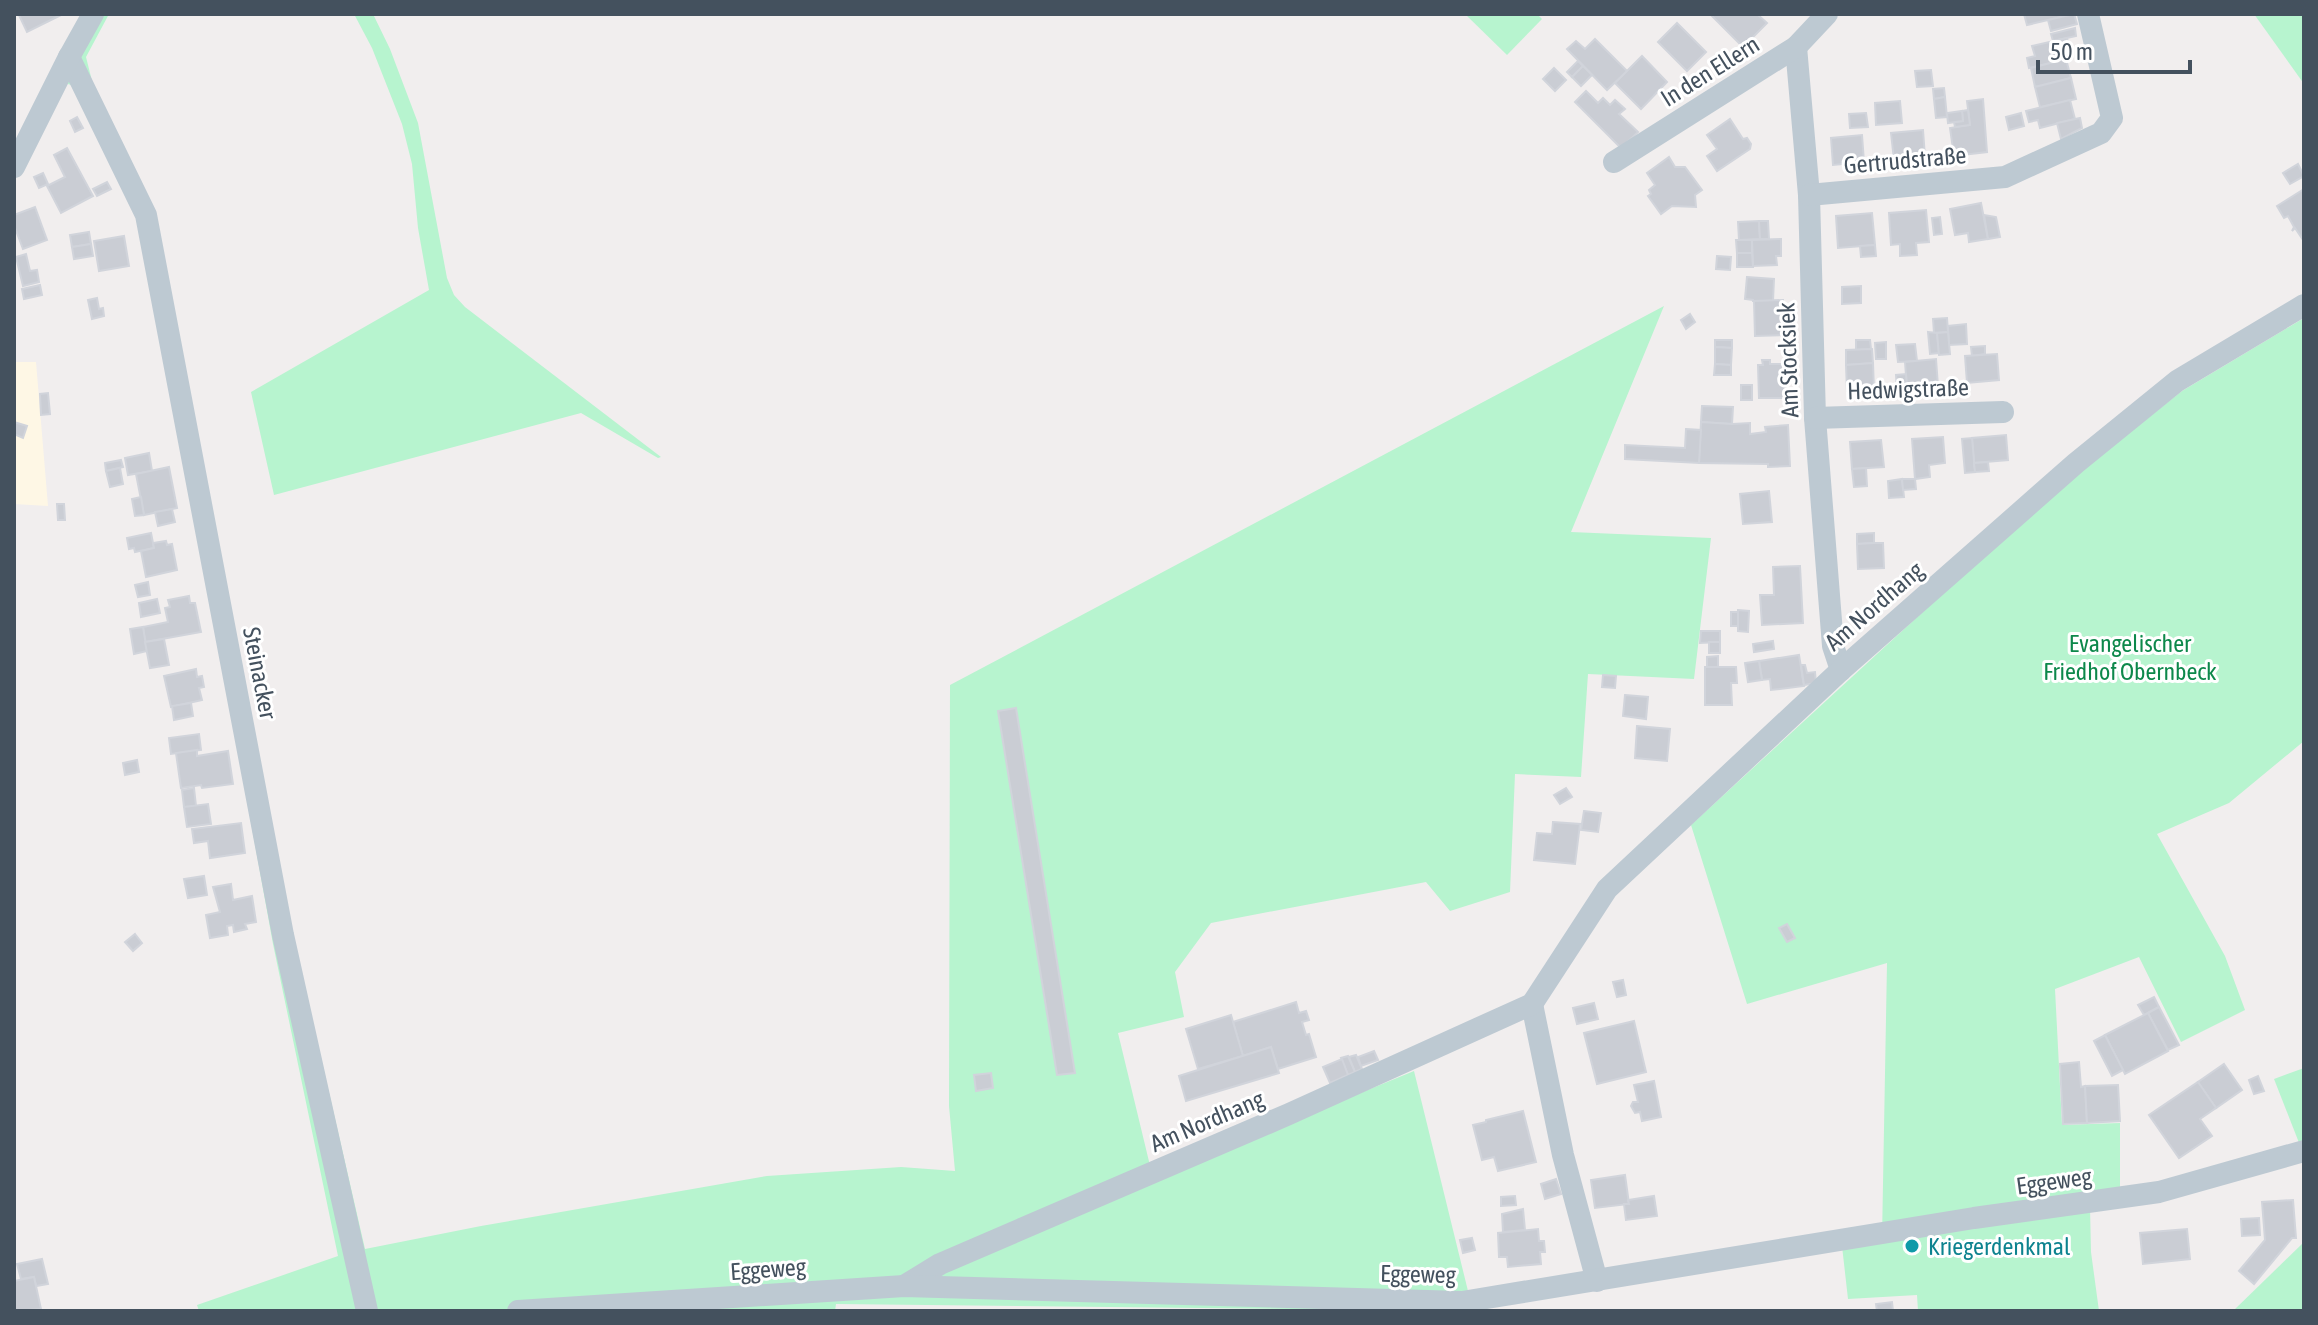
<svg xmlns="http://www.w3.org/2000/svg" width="2318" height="1325" viewBox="0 0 2318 1325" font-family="'Asap Condensed',sans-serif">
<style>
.commercial{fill:#fef7e5}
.green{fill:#b7f4cf}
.building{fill:#cacdd4;stroke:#d1d4db;stroke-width:2}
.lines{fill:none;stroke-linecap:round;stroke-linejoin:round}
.minor{stroke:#bdc9d2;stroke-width:22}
.culture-dot{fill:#0f9aa8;stroke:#fff;stroke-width:3}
.labels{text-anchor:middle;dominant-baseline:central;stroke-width:6;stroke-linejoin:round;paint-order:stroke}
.street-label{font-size:24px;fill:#44515e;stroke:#fff}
.park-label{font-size:24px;fill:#0d884b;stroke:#fff}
.culture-label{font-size:24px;fill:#0d838f;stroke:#fff;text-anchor:start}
</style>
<rect width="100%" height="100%" fill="#f1eeee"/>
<polygon class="commercial" points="14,362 36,362 48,506 14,504"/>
<g class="green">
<polygon points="103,14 109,14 86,57 93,85 151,204 292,932 365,1249 481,1226 767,1176 901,1167 955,1171 949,1106 950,685 1664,306 1571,532 1711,538 1694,679 1588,674 1581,777 1515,774 1510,892 1450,911 1426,882 1211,923 1175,972 1184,1017 1118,1033 1153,1178 1414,1071 1468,1291 1477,1311 836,1304 835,1311 199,1311 197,1305 338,1256 273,944 141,214 75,86 64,83"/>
<polygon points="354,14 373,14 390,49 418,123 447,278 454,295 465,307 661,457 658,458 581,413 274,495 251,392 429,290 418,228 412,164 402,124 372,48"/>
<polygon points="1465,14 1537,14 1542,19 1507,55"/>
<polygon points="2254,14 2304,14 2304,84"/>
<polygon points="2304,318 2304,741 2229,803 2157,834 2225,956 2245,1010 2181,1042 2139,957 2055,989 2062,1125 2120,1123 2120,1202 2090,1207 2091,1252 2099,1311 1918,1311 1917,1295 1848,1299 1842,1246 1882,1239 1887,963 1747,1004 1691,825 2049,496 2182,391"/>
<polygon points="2304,1068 2304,1153 2303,1153 2274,1079"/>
<polygon points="2304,1242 2304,1311 2233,1311"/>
</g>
<g class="building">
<polygon points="22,14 63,14 27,32 19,15"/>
<polygon points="1710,14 1757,14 1767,23 1743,47"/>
<polygon points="2024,14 2060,14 2061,17 2027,25"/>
<polygon points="2074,14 2077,24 2051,31 2048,20"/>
<polygon points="1677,23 1706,52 1687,71 1658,42"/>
<polygon points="2075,28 2076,36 2053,41 2051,34"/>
<polygon points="2067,38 2072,58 2029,68 2027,58 2035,56 2032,46"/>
<polygon points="1595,39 1627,71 1607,90 1567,49 1576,41 1585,49"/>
<polygon points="1642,56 1667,82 1641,109 1615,83"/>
<polygon points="2066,59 2071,78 2035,87 2031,68"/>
<polygon points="1578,61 1583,66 1572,77 1567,72"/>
<polygon points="1583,66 1592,75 1581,86 1572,77"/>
<polygon points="1554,68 1566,80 1555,91 1543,79"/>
<polygon points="1931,70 1933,86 1917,87 1915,71"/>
<polygon points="2071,78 2076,99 2040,107 2035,87"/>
<polygon points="1944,88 1945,97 1934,99 1933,89"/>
<polygon points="1586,91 1598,103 1603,98 1610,105 1615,100 1625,109 1619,114 1638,132 1621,148 1575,102"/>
<polygon points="1945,97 1947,117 1936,118 1934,99"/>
<polygon points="1983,99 1987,152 1954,156 1950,128 1970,125 1967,101"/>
<polygon points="2070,100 2075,119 2040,128 2038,120 2029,122 2026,111"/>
<polygon points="1900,101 1902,123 1876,125 1875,103"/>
<polygon points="1968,110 1970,125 1955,127 1954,122 1963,121 1962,111"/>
<polygon points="1962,111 1963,121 1948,123 1947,113"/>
<polygon points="1866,113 1868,127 1850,128 1849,114"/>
<polygon points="2021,113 2024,126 2009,130 2006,117"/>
<polygon points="77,117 83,128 75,132 70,121"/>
<polygon points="2080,118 2082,128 2061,139 2057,123"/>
<polygon points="1730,119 1743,139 1747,138 1751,144 1750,149 1717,171 1707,156 1717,149 1707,135"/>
<polygon points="1923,130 1925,157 1894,160 1891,133"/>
<polygon points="1862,135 1864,162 1833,165 1831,138"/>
<polygon points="67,148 93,196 61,213 47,186 65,177 54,155"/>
<polygon points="1669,157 1675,167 1685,167 1702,190 1695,195 1696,207 1672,206 1661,214 1648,196 1651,194 1649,190 1655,185 1647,173"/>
<polygon points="2298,164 2304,176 2290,184 2283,173"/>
<polygon points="43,173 48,184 39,188 34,177"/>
<polygon points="107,182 111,189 97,196 93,189"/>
<polygon points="2304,189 2304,239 2303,240 2295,228 2292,231 2294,227 2288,216 2284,218 2277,206"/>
<polygon points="1981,203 1988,239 1969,242 1968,233 1955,235 1950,209"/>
<polygon points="35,207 47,240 23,249 14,225 14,215"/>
<polygon points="1926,210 1929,242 1916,243 1917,255 1900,256 1900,244 1891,245 1889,213"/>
<polygon points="1872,213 1875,245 1838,248 1836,216"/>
<polygon points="1984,215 1996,217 2000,237 1988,239"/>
<polygon points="1940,217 1942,234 1934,235 1932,218"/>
<polygon points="1759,221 1760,239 1739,240 1738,222"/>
<polygon points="1759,221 1768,221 1769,239 1760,239"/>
<polygon points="89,232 91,244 72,247 70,235"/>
<polygon points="124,236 129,266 99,271 94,241"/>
<polygon points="1781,239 1781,256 1776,256 1777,265 1753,266 1752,240"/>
<polygon points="1736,240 1752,240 1752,253 1737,253"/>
<polygon points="91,244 93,256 74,259 72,247"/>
<polygon points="1875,245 1876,256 1861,257 1860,246"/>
<polygon points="1737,253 1752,253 1753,267 1737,267"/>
<polygon points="26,254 30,271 37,270 39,282 23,286 16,257"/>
<polygon points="1717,256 1731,257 1730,270 1716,269"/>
<polygon points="1747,277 1774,279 1773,301 1753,301 1753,300 1745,299"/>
<polygon points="40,285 42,295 24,299 22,289"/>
<polygon points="1861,286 1861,303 1842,304 1842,287"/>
<polygon points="97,298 99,309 103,308 104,316 92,319 88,300"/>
<polygon points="1783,300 1783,313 1791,312 1791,325 1784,325 1784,335 1755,336 1754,301"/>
<polygon points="1690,314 1695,322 1686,329 1681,320"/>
<polygon points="1947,318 1948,332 1934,333 1933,319"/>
<polygon points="1966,324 1967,344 1949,345 1948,326"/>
<polygon points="1928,332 1937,333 1939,353 1930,354"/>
<polygon points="1948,332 1950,354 1939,355 1937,333"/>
<polygon points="1715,340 1732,340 1732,348 1715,347"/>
<polygon points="1856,340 1870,340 1871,349 1856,350"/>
<polygon points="1886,342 1886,359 1876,359 1875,343"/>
<polygon points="1915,344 1917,361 1898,362 1896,345"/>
<polygon points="1985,346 1985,354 1972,356 1971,347"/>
<polygon points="1715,347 1732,348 1731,365 1715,364"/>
<polygon points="1872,349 1873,363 1846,365 1846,350"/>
<polygon points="1997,354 1999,380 1967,383 1965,356"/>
<polygon points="1936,359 1938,386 1907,389 1905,362"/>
<polygon points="1762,360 1770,360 1770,364 1785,364 1786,398 1759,398 1758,365 1763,365"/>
<polygon points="1873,363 1874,390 1847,391 1846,365"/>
<polygon points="1715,364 1731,365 1731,375 1714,375"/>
<polygon points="1906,374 1907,389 1897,389 1896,375"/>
<rect x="1741" y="385" width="11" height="15"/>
<polygon points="48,393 50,414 41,415 40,394"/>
<polygon points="1702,406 1733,407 1732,424 1701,422"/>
<polygon points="14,422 27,426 23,438 14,434"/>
<polygon points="1701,422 1732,424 1750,423 1750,434 1766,432 1765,427 1788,425 1790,466 1768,467 1768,464 1699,463"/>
<polygon points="1686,429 1701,430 1699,463 1625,459 1625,445 1685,448"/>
<polygon points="2006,435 2008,460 1974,463 1972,438"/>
<polygon points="1943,437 1945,463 1929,465 1930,477 1915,479 1912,439"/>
<polygon points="1972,438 1975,472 1965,473 1962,439"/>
<polygon points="1881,440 1884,467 1852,469 1850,442"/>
<polygon points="149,453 152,471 128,475 125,458"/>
<polygon points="121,460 123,467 106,471 105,463"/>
<polygon points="1988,462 1989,471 1975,472 1974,463"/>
<polygon points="169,467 177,508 144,515 136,474"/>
<polygon points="120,468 123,484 110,487 106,471"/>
<polygon points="1866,468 1867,486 1854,487 1852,469"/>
<polygon points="1902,479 1904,497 1889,498 1888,481"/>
<polygon points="1915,479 1916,489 1903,490 1902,479"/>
<polygon points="1769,491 1772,522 1743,524 1740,494"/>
<polygon points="141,497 144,515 135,516 132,499"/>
<polygon points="57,504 64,504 65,520 58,520"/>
<polygon points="172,509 175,522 158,526 155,512"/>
<polygon points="151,533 154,548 135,552 134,548 129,549 127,538"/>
<polygon points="1874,533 1874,543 1857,544 1857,534"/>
<polygon points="166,541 167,545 172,544 177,570 146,577 141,551 154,548 153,543"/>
<polygon points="1874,543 1883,543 1884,568 1858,569 1857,544"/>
<polygon points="1800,566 1803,623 1762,625 1760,595 1774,595 1773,567"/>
<polygon points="148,582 150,595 138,597 135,585"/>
<polygon points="189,596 190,603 195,603 201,632 145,642 143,627 168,622 165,608 170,607 168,600"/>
<polygon points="157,599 160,613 141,617 139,603"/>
<polygon points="1738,610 1749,611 1748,632 1738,631"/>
<rect x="1731" y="612" width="7" height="14"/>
<polygon points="143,627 147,651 134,654 130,629"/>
<polygon points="1701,631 1720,631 1720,642 1700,643"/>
<polygon points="164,639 169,665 150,668 145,642"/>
<polygon points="1773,641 1774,649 1754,652 1753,644"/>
<rect x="1709" y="642" width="11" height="11"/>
<polygon points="1799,655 1804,686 1771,690 1770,679 1762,680 1759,661"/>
<polygon points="1718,656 1718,667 1707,667 1707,657"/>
<polygon points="1759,661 1762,680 1748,682 1745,663"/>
<polygon points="1801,665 1805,665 1807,673 1815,672 1816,683 1804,685"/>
<polygon points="1705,667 1736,667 1737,683 1731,683 1732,705 1705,705"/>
<polygon points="196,669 197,677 202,676 204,687 199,688 202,700 171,707 164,676"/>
<polygon points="1603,675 1616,676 1615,688 1602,687"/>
<polygon points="1625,695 1648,697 1646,719 1623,716"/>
<polygon points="191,703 193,716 174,720 172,706"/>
<polygon points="1016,708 1075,1073 1057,1075 998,711"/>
<polygon points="1637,726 1670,729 1667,761 1635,758"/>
<polygon points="199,734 201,750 171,754 169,738"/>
<polygon points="197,750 197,756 228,751 233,784 202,788 201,785 181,788 176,753"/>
<polygon points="137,760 139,772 125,775 123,763"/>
<polygon points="194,788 196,806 184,807 182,790"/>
<polygon points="1566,788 1572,797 1560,804 1554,795"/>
<polygon points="208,804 211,824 187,827 184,807"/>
<polygon points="1584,811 1601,813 1598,832 1581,830"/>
<polygon points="1553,822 1580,824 1575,864 1534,860 1537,833 1552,834"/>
<polygon points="241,823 245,853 210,858 208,841 194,843 192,829"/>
<polygon points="204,876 207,895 188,898 184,879"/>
<polygon points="231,884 233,900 252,896 256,922 245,924 247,929 234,932 233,925 227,926 228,935 210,938 206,915 220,912 213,887"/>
<polygon points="1787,924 1795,938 1787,942 1779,928"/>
<polygon points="135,934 142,943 133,951 125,942"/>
<polygon points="1623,980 1626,995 1617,997 1613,982"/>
<polygon points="2154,997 2159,1007 2144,1015 2138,1005"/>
<polygon points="1296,1002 1299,1013 1306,1011 1309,1020 1302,1022 1306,1035 1309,1034 1316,1057 1278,1069 1271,1047 1243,1056 1233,1022"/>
<polygon points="1594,1003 1598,1019 1577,1024 1573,1008"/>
<polygon points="2159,1007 2179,1045 2168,1050 2148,1013"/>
<polygon points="2148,1013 2168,1051 2125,1074 2105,1035"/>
<polygon points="1231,1015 1243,1056 1198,1069 1186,1029"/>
<polygon points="1634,1021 1646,1072 1597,1084 1584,1033"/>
<polygon points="2105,1035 2123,1070 2112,1076 2094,1041"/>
<polygon points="1271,1047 1279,1073 1186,1101 1179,1076"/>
<polygon points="1374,1051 1378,1060 1361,1066 1358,1057"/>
<polygon points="1356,1055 1362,1069 1355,1072 1349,1057"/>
<polygon points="1348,1056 1355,1072 1348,1075 1341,1058"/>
<polygon points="1342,1059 1348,1075 1330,1083 1323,1067"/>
<polygon points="2079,1062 2081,1087 2085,1086 2087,1123 2063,1124 2060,1064"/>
<polygon points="2224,1064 2242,1090 2216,1108 2198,1082"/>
<polygon points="991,1073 993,1088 976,1091 974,1075"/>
<polygon points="2258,1076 2264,1091 2254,1094 2249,1080"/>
<polygon points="1654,1081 1661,1117 1642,1121 1640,1112 1635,1113 1631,1106 1633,1102 1638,1102 1634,1085"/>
<polygon points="2198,1082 2216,1108 2200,1119 2212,1136 2179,1158 2149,1115"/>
<polygon points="2118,1085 2120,1121 2087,1123 2085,1086"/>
<polygon points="1523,1111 1536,1162 1498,1171 1494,1157 1482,1160 1473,1125 1486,1122 1486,1120"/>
<polygon points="1625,1175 1629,1204 1595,1208 1591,1180"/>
<polygon points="1556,1179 1561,1194 1545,1199 1541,1184"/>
<polygon points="1515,1196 1516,1205 1501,1206 1501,1197"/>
<polygon points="1654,1196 1657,1216 1626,1220 1624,1204 1629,1204 1628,1200"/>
<polygon points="2293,1200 2296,1238 2292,1238 2254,1284 2239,1271 2265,1240 2262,1202"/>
<polygon points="1523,1209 1525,1230 1503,1232 1502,1214"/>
<polygon points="2259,1218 2260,1235 2242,1236 2241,1219"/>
<polygon points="1538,1229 1539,1241 1544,1241 1545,1252 1540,1252 1541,1264 1508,1267 1507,1257 1499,1257 1498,1233"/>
<polygon points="2187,1229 2190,1259 2143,1264 2140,1233"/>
<polygon points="1472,1238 1475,1250 1463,1253 1460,1240"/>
<polygon points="42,1259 48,1284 36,1286 34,1277 21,1279 17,1264"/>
<polygon points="34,1277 41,1309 14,1311 14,1281"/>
<polygon points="1892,1302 1893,1311 1877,1311 1876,1304"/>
</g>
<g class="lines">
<g class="minor">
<polyline points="1796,47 1809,195 1815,418 1833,646 1841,670"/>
<polyline points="69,57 146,215 283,935 367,1311"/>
<polyline points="1614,162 1796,47 1827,14"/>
<polyline points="14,167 69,57 93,14"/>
<polyline points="1809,195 2005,177 2101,133 2112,118 2088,14"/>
<polyline points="1815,418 2003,412"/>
<polyline points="1532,1004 1563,1155 1597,1281"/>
<polyline points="904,1286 940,1264 1289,1114 1532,1004 1607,889 1841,670 2076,463 2177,381 2304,305"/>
<polyline points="518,1311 904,1286 1462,1302 1974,1218 2159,1192 2304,1151"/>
</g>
</g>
<circle class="culture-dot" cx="1912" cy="1246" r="8"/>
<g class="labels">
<g class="street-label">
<text transform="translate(1710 71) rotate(-32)">In den Ellern</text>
<text transform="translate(1905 160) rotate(-5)">Gertrudstraße</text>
<text transform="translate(1788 360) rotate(-92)">Am Stocksiek</text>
<text transform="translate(1908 389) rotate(-2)">Hedwigstraße</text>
<text transform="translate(1874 606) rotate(-41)">Am Nordhang</text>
<text transform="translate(260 673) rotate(79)">Steinacker</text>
<text transform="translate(1207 1121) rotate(-23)">Am Nordhang</text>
<text transform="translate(2054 1181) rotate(-8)">Eggeweg</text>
<text transform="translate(768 1269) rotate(-4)">Eggeweg</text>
<text transform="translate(1418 1274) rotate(1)">Eggeweg</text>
</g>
<g class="park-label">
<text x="2130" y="643">Evangelischer<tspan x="2130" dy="28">Friedhof Obernbeck</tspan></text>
</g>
<g class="culture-label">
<text x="1928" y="1246">Kriegerdenkmal</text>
</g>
</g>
<rect width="2318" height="1325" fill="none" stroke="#44515e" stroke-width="32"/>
<path d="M2038 60v12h152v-12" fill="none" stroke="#44515e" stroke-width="4"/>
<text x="2050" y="60" font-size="24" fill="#44515e" stroke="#ffffff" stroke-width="6" paint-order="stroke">50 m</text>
</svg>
